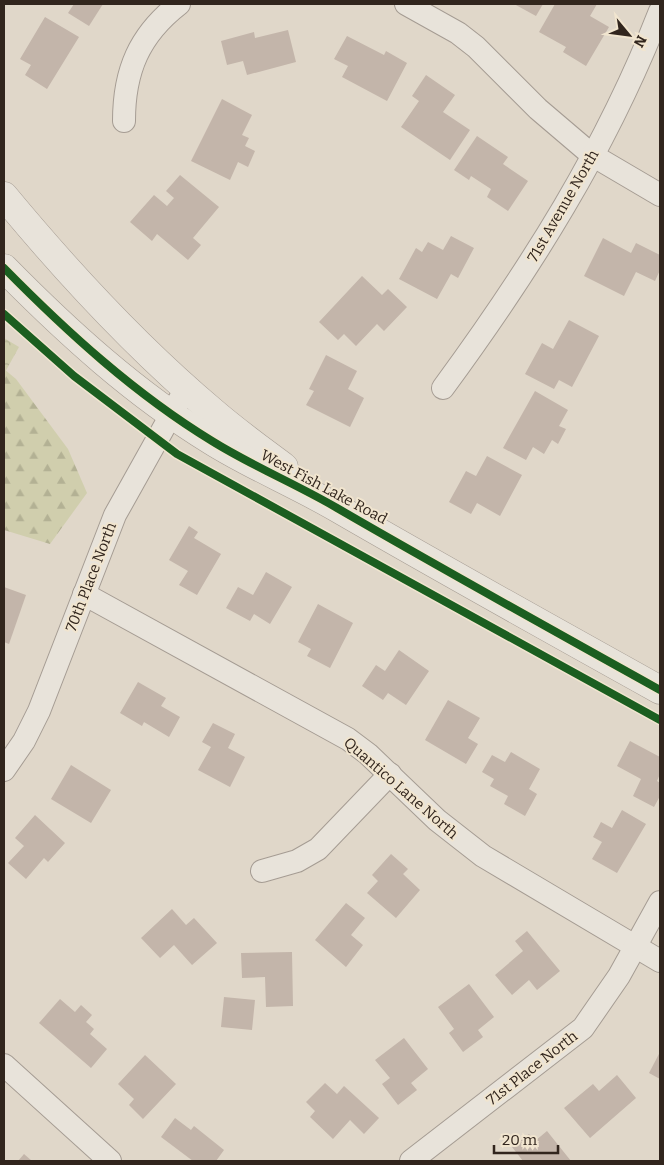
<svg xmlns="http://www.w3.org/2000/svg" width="664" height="1165" viewBox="0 0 664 1165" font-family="Bitter,serif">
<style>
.forest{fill:url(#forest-firs)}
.park{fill:url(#park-crowns)}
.building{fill:#c3b5aa}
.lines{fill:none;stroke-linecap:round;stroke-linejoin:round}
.minor-casing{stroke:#a59c93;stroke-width:24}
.tertiary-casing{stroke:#a59c93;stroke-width:29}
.minor{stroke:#e8e3da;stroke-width:22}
.tertiary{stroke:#e8e3da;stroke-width:28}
.cycleway-casing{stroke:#f1e5cf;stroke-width:11}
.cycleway{stroke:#1b5e20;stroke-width:8}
.labels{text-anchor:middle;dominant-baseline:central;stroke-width:4;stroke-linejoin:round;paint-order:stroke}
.street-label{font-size:15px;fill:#31251d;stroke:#f1e5cf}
</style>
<defs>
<pattern id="forest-firs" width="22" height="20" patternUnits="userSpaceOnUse" patternTransform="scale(1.25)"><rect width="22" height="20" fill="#d0cead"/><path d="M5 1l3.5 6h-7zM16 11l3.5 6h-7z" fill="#b3b194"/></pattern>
<pattern id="park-crowns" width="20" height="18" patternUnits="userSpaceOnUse" patternTransform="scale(1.25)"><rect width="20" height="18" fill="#d0cead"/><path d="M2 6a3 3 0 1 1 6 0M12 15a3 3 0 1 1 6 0" fill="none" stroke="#b3b194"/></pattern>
</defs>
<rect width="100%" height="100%" fill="#e0d7c9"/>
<polygon class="forest" points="4,369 16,379 68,449 87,493 50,544 4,530"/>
<polygon class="park" points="4,338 19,347 4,374"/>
<g class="building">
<polygon points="74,4 103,4 89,26 68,13"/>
<polygon points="514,4 543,4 536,16"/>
<polygon points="555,4 597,4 590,16 609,27 586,66 563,52 566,47 539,32"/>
<polygon points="45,17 79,37 47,89 25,75 31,65 20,59"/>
<polygon points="288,30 296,62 247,75 243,61 227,65 221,41 254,32 255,38"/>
<polygon points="347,36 384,55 386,51 407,63 387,101 342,77 348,66 334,59"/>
<polygon points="426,75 455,95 443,112 470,130 450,160 401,127 419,101 412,96"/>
<polygon points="222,99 252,115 242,135 249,138 245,146 255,151 248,167 238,162 230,180 191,161"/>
<polygon points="477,136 508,157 503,164 528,181 508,211 487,197 491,189 471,176 469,180 454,170"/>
<polygon points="180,175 219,207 193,238 201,245 188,260 157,234 152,241 130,222 154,195 167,206 174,198 166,191"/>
<polygon points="451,236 474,248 458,278 451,274 437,299 399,279 416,248 422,252 428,242 443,250"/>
<polygon points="603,238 631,253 636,243 660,255 660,270 655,281 636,272 624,296 584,276"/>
<polygon points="362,276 382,295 388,289 407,307 384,331 377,324 356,346 344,334 338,340 319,322"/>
<polygon points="569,320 599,336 572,387 559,380 554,389 525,374 542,343 553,349"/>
<polygon points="326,355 357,371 348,389 364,398 350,427 306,405 314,391 309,389"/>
<polygon points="535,391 568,410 559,426 566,429 558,444 552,440 544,454 533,447 526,460 503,448"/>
<polygon points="487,456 522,475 500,516 477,503 471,514 449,502 466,471 476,476"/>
<polygon points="189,526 198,532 194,538 221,554 197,595 179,585 188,571 169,560"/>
<polygon points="266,572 292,587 270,624 254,614 250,621 226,608 238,587 253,595"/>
<polygon points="4,587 26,595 9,644 4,642"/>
<polygon points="318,604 353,623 330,668 307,656 311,649 298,642"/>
<polygon points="399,650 429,671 406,705 388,693 383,700 362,686 376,665 385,671"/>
<polygon points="138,682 166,698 161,706 180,717 169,737 144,722 142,726 120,713"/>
<polygon points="448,700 480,718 468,738 478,744 466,764 425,740"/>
<polygon points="213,723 235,734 228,748 245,757 230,787 198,770 211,747 202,742"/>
<polygon points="630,741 660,757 660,774 657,781 660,783 660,796 654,807 633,796 641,779 617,766"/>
<polygon points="511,752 540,769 529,789 537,794 525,816 504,804 508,796 490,786 494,779 482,772 492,755 505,762"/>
<polygon points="71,765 111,790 91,823 51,799"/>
<polygon points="622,810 646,824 617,873 592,859 602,842 593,837 601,822 612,828"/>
<polygon points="35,815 65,843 48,862 44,858 26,879 8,863 24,846 15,838"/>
<polygon points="391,854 408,869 403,874 420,890 396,918 367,893 378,881 372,875"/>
<polygon points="346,903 365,918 351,935 363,945 346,967 315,940"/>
<polygon points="172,909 186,925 194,918 217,943 192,965 174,945 160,958 141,938"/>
<polygon points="527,931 560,971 537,990 529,980 512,995 495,975 523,951 515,941"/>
<polygon points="292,952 293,1006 266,1007 265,977 242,978 241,953"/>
<polygon points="469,984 494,1017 478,1030 483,1037 463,1052 449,1033 454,1029 438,1007"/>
<polygon points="224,997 255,1000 252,1030 221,1027"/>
<polygon points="60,999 75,1012 81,1005 92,1015 86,1022 94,1029 90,1034 107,1049 91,1068 39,1023"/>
<polygon points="404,1038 428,1069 411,1083 417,1090 398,1105 382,1084 390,1078 375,1060"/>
<polygon points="660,1052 660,1079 649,1073"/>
<polygon points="145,1055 176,1084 143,1119 129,1105 134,1099 118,1084"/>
<polygon points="617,1075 636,1098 590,1138 564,1108 593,1084 599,1091"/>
<polygon points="325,1083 337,1094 344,1086 379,1118 364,1134 350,1120 333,1139 310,1117 315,1111 306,1102"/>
<polygon points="175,1118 191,1130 194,1126 224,1150 216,1161 193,1161 161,1137"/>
<polygon points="547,1131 571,1161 523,1161 512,1147 529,1134 535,1141"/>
<polygon points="24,1154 32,1161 18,1161"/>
</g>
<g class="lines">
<defs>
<g id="minor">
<polyline points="406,4 458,33 476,47 538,109 592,155 660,195"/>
<path d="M124 121C124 71 139 35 179 4"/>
<path d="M443 388C531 268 606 149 660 11"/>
<polyline points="84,594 348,739 368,754 437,820 483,856 660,961"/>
<polyline points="4,770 24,741 39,711 115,515 186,388"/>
<polyline points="262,871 297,861 318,849 390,774"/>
<polyline points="4,1065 110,1161"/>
<polyline points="411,1161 583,1028 619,976 660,902"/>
</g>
<g id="tertiary">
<path d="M4 196C67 272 136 347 212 411 235 431 260 449 284 467"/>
<path d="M4 268C67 332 135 394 212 441 252 466 296 484 337 508 444 570 552 630 660 690"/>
</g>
</defs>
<use href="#minor" class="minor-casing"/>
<use href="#tertiary" class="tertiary-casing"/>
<use href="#minor" class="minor"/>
<use href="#tertiary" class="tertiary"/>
<defs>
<g id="cycleway">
<path d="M4 268C67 332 135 394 212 441 252 466 296 484 337 508 444 570 552 630 660 690"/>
<polyline points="4,314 74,376 177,454 660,720"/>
</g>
</defs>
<use href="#cycleway" class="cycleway-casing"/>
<use href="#cycleway" class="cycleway"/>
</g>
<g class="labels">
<g class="street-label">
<text transform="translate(563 206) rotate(-60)">71st Avenue North</text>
<text transform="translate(324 487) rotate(28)">West Fish Lake Road</text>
<text transform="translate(91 577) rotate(-69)">70th Place North</text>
<text transform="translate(401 788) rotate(41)">Quantico Lane North</text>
<text transform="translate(532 1068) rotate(-38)">71st Place North</text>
</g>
</g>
<rect width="664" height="1165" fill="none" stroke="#31251d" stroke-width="10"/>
<g transform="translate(629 35) rotate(119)" stroke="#f1e5cf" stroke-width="4" paint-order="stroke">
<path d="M0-4L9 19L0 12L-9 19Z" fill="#31251d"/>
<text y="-8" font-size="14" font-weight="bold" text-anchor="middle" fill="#31251d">N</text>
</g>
<path d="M494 1145v8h64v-8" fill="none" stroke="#31251d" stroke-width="2.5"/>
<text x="502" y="1145" font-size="15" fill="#31251d" stroke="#f1e5cf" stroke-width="4" paint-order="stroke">20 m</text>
</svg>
